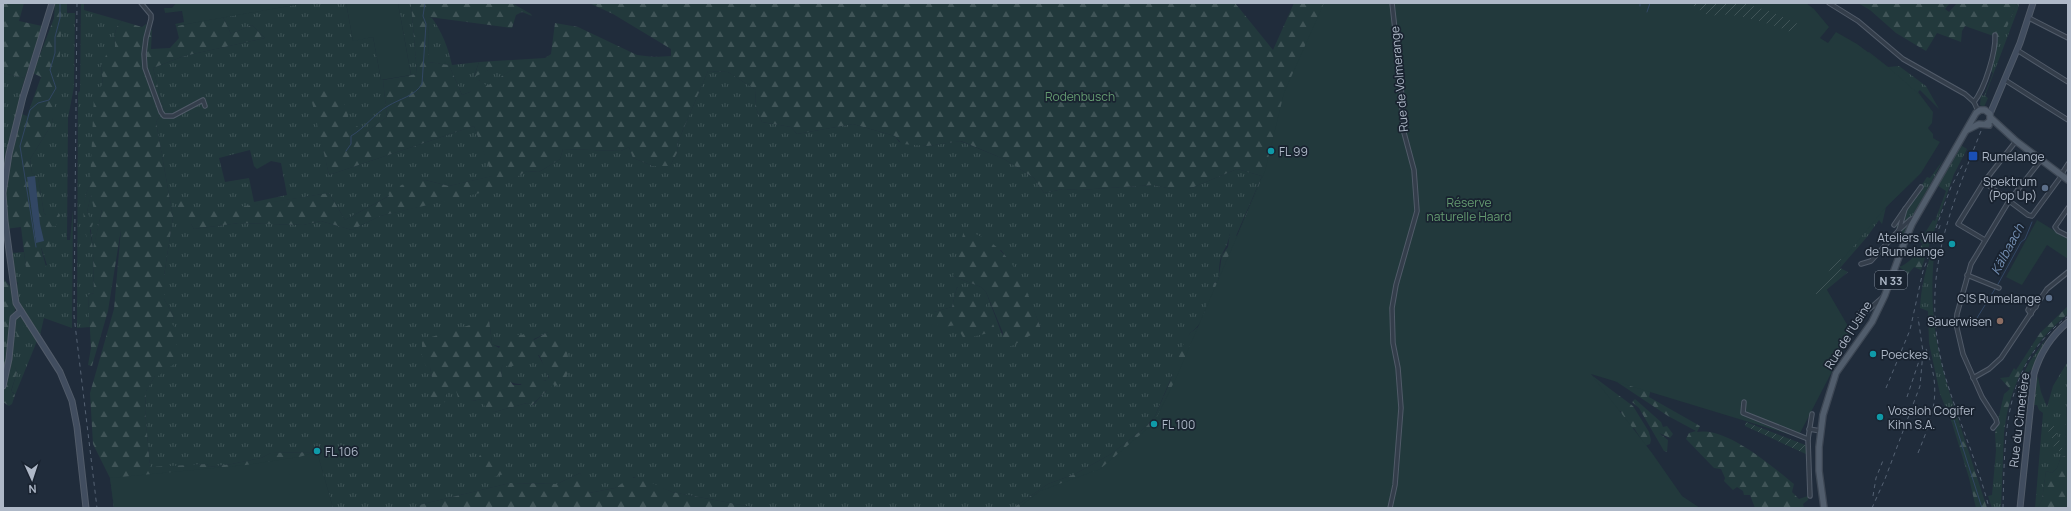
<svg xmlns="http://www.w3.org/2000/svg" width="2071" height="511" viewBox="0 0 2071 511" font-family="Manrope,sans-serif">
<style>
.grass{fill:url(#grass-tufts);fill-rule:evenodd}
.forest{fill:url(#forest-firs);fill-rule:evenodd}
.park{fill:#22393c}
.garden{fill:url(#garden-furrows)}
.water{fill:#324764}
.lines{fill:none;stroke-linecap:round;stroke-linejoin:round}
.stream{stroke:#324764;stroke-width:1}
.street-casing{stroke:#515b69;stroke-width:5.5}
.secondary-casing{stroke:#515b69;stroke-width:7}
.primary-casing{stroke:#3d4754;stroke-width:8}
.street{stroke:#343e4b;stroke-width:3.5}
.secondary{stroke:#414d5f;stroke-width:5}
.primary{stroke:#515d6c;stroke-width:5.5}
.rail{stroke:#556273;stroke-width:1;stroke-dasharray:4 4;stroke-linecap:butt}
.culture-dot{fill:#0f9aa8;stroke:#192330;stroke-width:1.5}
.transit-dot{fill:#1a4fb4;stroke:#192330;stroke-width:1.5}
.service-dot{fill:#5c6f8a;stroke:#192330;stroke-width:1.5}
.education-dot{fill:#8d6e63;stroke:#192330;stroke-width:1.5}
.labels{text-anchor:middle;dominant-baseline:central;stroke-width:3.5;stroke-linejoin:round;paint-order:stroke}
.shield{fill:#192330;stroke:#818b9a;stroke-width:1}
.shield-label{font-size:11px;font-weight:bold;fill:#aeb8c7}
.street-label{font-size:12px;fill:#aeb8c7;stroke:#192330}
.park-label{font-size:12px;fill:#649a70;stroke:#192330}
.poi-label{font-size:12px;fill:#aeb8c7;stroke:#192330;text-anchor:start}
.water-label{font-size:13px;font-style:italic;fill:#748fb2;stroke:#192330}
</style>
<defs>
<pattern id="grass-tufts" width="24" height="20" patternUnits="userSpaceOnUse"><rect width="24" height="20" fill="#22393c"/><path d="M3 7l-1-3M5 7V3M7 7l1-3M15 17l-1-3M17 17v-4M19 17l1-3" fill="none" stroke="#405457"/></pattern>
<pattern id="forest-firs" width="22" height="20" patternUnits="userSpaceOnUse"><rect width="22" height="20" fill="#22393c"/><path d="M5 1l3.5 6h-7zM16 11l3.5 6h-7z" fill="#405457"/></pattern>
<pattern id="garden-furrows" width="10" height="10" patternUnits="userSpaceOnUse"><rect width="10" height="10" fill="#22393c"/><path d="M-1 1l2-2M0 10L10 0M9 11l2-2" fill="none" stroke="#405457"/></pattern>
</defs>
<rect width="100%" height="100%" fill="#202c3b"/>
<g class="grass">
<path d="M62 3H67V13H75L74 87 68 118 67 240H70L73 210 72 328 44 318 40 335C31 324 10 296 18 283L16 281 12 253 24 252 26 268 47 265 41 247 48 227 53 225 54 216 46 215 44 213 38 177 32 173 30 159 52 124Z"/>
<path d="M81 3H84V10L122 21C113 28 115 38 115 48L101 66 103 84 90 185C78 206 88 229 93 250L90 222 87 212 91 194 102 209 93 251 94 293 88 295 90 327 77 328 78 93 80 91Z"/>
<path d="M306 3H346L353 40 373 37 381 80H383L387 117 364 134H320L329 175 474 126 493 176 449 186 425 180 396 192 345 220 329 193 193 215 191 224 194 229 239 223 303 225 321 221 352 230 380 216 493 189 527 171 539 172 560 159 563 149 621 151 629 147 633 158 653 166H670L678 151 677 144 708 71 728 72 756 90 755 106 762 122 791 127 797 134 853 124 895 136 899 142 928 146 960 141 1004 159 1034 178 1044 193 1063 189 1079 190 1153 185 1172 189H1189L1237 169 1262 176 1236 236 1230 233C1228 245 1225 247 1221 257 1218 265 1220 274 1218 282L1214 283C1210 302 1207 321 1190 333L1155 416 1147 426 1111 454 1075 474 1048 484 1013 508H757L672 492 634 477 615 488 589 493 580 473 557 484 510 483 419 505 416 508H333L317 452 271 453 261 458 232 464 209 467 207 464 150 468 145 410 146 391 155 376 174 316 164 299V276L173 217 156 122 164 110 153 68 184 56 265 38 252 25 231 34 223 17ZM250 150 254 166 257 169 271 161 281 163 287 195 254 202 249 178 225 182 219 158ZM1001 250C1020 274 1031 301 1041 329L1003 337 986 292 981 287 953 276ZM957 287H958L956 325 934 312 952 307ZM489 319 492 344C508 352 533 340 548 332L549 379 545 367 538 355 511 346 501 369 502 378C527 392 526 376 547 381V390L533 405 527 403 494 412 482 399 472 401 456 390H447L432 378 430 367Z"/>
<polygon points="398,3 411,3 417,74 411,75"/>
<polygon points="2017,3 2019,3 2018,9 1985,96 1988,98 1984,107 1980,105 1981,95 1984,96 1993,73 1990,71 1998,38 2002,38"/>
<path d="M429 17 432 18C442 32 448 47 452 65L479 62 474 76 493 68H514L487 87 479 80 470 92 462 95 449 65 428 62Z"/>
<polygon points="1869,52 1888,67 1899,66 1926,86 1939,109 1920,90 1918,92 1921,96 1915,92 1847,61"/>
<polygon points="3,73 25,78 20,94 19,113 3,184 3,107 5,101 3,104"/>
<polygon points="1959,144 1967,149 1954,174 1932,237 1928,234 1923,244 1920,241 1933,220 1935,221 1946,191 1937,185 1951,161"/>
<polygon points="1943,160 1903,236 1896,233 1899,230 1895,226 1927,177 1930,178"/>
<polygon points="1921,173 1886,207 1882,224 1879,220 1867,237 1840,268 1841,258 1878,212"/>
<path d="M1931 254 1934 255C1928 320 1939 361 1959 422L1952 423 1940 394 1929 343 1928 311 1920 308C1921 289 1925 272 1931 254Z"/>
<polygon points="19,316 25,321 25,323 37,341 15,395 13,392 11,392 17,372 15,367 11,367 3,394 15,318"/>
<polygon points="2045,340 2032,371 2030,370 2025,381 2020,381 2030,361"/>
<path d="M2068 361V397C2066 402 2065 450 2066 456L2061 457 2057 468 2052 473 2046 471 2042 500 2038 508H2035L2043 413 2039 410 2037 405H2034L2037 378 2038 377 2041 392 2047 407 2053 386Z"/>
<polygon points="1995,433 2004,433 2001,508 1992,508 1988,496 1992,495 1996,451"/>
</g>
<g class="forest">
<polygon points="3,3 24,3 19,21 42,26 25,78 3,73"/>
<polygon points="55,3 62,3 62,10 59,75 52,124 30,159 32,173 38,177 44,213 46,215 50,214 54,216 58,212 60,215 56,226 48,227 50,248 41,248 47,270 33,270 26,268 21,227 5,229 3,193 19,113 27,116 41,77 33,73 54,18"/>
<path d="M411 3H512L531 14 532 16 522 12 516 15 512 28 429 17 428 62 449 65 462 95 470 92 475 81 479 80 487 86 514 68H493L474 77 479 62 545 58 551 54 555 23 578 27 637 55 654 57 671 56V49L613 14 589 3H1235L1273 50 1294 3H1431L1434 508H1013L1048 484 1075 474 1111 454 1147 426 1155 416 1169 384 1182 347 1190 333 1198 327 1202 320 1214 283 1218 282 1222 255 1228 247 1230 232 1237 236 1262 176 1237 169 1189 189H1172L1153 185 1079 190 1063 189 1044 193 1034 178 1004 159 961 141 928 146 902 144 895 136 853 124 797 134 791 127 762 122 755 106 756 90 728 72 708 71 677 144 678 151 670 166H653L633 158 629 147 621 151 563 149 560 159 539 172 527 171 493 190 380 216 352 230 321 221 303 225 239 223 194 229 191 224 187 227 176 214 179 201H191L194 214 329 193 345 220 389 196 388 191 396 192 401 185 425 180 449 186 492 176 474 126 329 175 309 89 326 87C346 102 349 106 349 132L357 126 364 134 387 117 383 80 417 74Z"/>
<polygon points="1858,3 1950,3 1945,9 1949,12 1957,3 2017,3 2002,39 1965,26 1962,31 1961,42 1937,33 1926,51 1896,33 1870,10"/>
<path d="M223 17 231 34 252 25 265 38 184 56 153 68 164 110 156 122 173 217 164 276V299L174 316 172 324 178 331 174 364 157 377 155 376 146 391 145 410 150 467 207 464 209 467 232 464 261 458 271 453 317 452 333 508H114L110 478 93 444 90 393 114 309 121 229 108 311 92 366 88 365 91 348 88 295 94 293 93 251 90 250C84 229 79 204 90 185L94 94 103 84 101 66 108 51 115 48C115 38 113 28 122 21L142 27 146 24 148 29 152 30 151 49 170 48 179 38 176 26ZM91 195 94 210H102L93 249 90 230 93 224 87 212Z"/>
<path d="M964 230C1012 243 1026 287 1041 329L1014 345 1005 348 1001 340 1003 333 986 292 981 287 953 276Z"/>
<path d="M1928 234 1932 237 1921 270 1914 267 1900 284 1905 271 1899 267C1912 263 1922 246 1928 234Z"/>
<polygon points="3,278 13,290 16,303 3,386"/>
<polygon points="957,287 986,304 986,308 996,331 964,339 956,325 938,328 934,312 952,307"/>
<path d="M1482 306 1653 381 1649 397 1700 426 1697 432C1726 426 1772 466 1794 484L1792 492 1799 499 1808 496V500L1803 504 1804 508H1755L1750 495H1744L1743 491 1737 487 1733 490 1724 481 1725 478 1721 469 1714 468 1686 439 1689 433 1696 431 1668 416 1614 380 1586 371 1633 406 1649 432 1651 440 1650 444 1647 445 1638 455 1643 442 1634 428 1629 430 1624 426 1621 411 1614 413Z"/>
<path d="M2068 306V314C2030 344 2009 386 2004 433H1995L2004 394 2010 389 2000 378 2009 377 2014 368 2016 370 2040 333Z"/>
<polygon points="16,319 24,323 21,346 17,341 17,334 14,331"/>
<path d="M489 319 492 344 499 348 506 336 530 334 534 340 548 332 561 335C567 352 578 376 555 386 547 377 544 365 539 355L521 359 511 347 515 365 510 367 503 365 501 369 502 378H508L513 385H521L525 377 535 374 539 379 547 381 553 388 547 390 532 405 527 403 494 412 485 407 482 399 472 401 458 398 456 390H447L445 402 432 405 427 387 428 380 432 378 430 367 426 366 422 356V340Z"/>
<polygon points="11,367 15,367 17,372 11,391 15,395 12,404 9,406 3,402 3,394"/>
<path d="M2068 397V508H2038L2042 500 2046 471 2052 473 2057 468 2061 457 2066 456C2065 450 2066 401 2068 397Z"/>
<polygon points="1635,399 1661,422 1663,427 1667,426 1673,434 1670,438 1659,433 1668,440 1667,452 1664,451 1639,408 1632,402"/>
<polygon points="1959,422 1987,508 1976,508 1969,478 1952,423"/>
<polygon points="486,454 506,465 507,473 491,478 481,469 478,459 480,455"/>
<polygon points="580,473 588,486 589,493 615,488 630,478 639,477 672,492 757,508 416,508 419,505 510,483 557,484"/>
</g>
<g class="park">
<polygon points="176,3 306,3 176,26 175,24 184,22 182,11 165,13 164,8 172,8"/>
<polygon points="346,3 398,3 411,75 381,80 373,37 353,41"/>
<polygon points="1324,3 1806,3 1814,9 1829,27 1820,38 1828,43 1836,32 1857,44 1888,67 1921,96 1933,112 1932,123 1928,128 1933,134 1933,138 1940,142 1921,173 1886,207 1823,283 1852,333 1798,437 1591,374 1652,453 1682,496 1700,508 1018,508 1040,491 1100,469 1154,423 1177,376 1265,171 1284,93"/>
<polygon points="2037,220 2068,239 2068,259 2047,245 2022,285 2006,277"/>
<polygon points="317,452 333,508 114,508 110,478 246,465 299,457"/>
</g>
<g class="garden">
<path d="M1689 3H1743L1772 12 1798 24 1792 33C1776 25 1725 8 1710 17Z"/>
<polygon points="1835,258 1841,258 1840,268 1848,272 1819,296 1814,292 1826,278"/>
<polygon points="1746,422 1808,446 1808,455 1745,426"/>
<polygon points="2053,424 2063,450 2059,451 2052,445 2052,434 2048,438 2049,427"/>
</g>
<polygon class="water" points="35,176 40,224 44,241 36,243 27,177"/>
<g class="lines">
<g class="stream">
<polyline points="1640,6 1640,3"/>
<polyline points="1647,12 1650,3"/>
<path d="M346 151 351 144V136C365 128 374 114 388 106 399 99 415 96 422 84L426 24 423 16 425 3"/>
<polyline points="36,247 20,146 30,110 38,103 49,100 56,88 50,70 55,53 55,37 60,18 60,3"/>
<polyline points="1997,286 2021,242 2025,239 2032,222"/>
<polyline points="1972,326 1995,289"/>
<polyline points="1954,420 1982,508"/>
</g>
<defs>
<g id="street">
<polyline points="141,3 151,15 151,19 146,38 144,54 145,68 161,112 164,116 173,116 203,100 205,106"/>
<polyline points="1829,3 1858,21 1903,59 1965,94 1974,102 1978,111"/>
<polyline points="2029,18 2068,38"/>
<polyline points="2017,50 2068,82"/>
<polyline points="2005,80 2068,120"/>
<path d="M1974 102C1985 88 1996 52 1995 35"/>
<polyline points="2061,175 2068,164"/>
<polyline points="1984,182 2028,215 2032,216 2062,175"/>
<polyline points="2068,208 2055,227 2058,231 2068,236"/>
<polyline points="1905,209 1921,187"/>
<polyline points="1894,225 1905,209 1899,230 1911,219 1915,219"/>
<polyline points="1985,240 1958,224 1984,182 2016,141"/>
<polyline points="1861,264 1871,261 1899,230"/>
<polyline points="1967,275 1999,288"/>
<polyline points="1861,312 1867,311 1883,297"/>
<polyline points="2031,314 2028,310 2029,308 2033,306 2036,307"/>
<polyline points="1973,378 1989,369 2001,358 2047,289 2068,272"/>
<polyline points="1744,402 1743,413 1808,439"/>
<polyline points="1993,428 1997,423 1996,419 1982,397 1963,354 1956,324 1957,314 1971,264 2009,201 2041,160"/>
<polyline points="1809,429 1821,431"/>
<polyline points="1810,496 1808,439 1812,414"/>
<polyline points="1390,508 1395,485 1401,408 1398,368 1393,343 1392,308 1396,285 1417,211 1414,170 1403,129 1401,83 1392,3"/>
</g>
<g id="secondary">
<polyline points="52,3 23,97 9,154 3,193 5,221 16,303 60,372 72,401 77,427 86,508"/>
<polyline points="1990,114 2020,43 2033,3"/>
<polyline points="3,386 9,359 13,318 21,311"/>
<path d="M2020 508 2034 374C2040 353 2051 336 2068 322"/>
</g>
<g id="primary">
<polyline points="1991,118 2016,141 2068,180"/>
<polyline points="1967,130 1979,124 1989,125"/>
<polyline points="1824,508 1819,471 1819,447 1823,415 1836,373 1872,322 1885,295 1904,243 1912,224 1976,113 1980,110 1985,110 1990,114 1990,121 1986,124"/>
</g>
</defs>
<use href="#street" class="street-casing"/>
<use href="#secondary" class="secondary-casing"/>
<use href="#primary" class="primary-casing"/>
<use href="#street" class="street"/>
<use href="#secondary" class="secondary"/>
<use href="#primary" class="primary"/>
<g class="rail">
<polyline points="77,3 74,316 97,508"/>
<path d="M1981 131C1947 217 1918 284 1946 379 1959 422 1978 464 1989 508"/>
<polyline points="1936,228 1951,187 1963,164"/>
<polyline points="1886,388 1910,330 1923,271 1941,223"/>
<polyline points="1907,397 1919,361"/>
<path d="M1918 453C1935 411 1942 390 1925 346"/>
<polyline points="1873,496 1876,478 1884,458"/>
<polyline points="1872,508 1885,479 1920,386 1923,352 1918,317"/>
<path d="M2003 508C2005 433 2002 367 2068 316"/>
</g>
</g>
<g class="culture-dot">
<circle cx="1271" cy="151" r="4"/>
<circle cx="1952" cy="244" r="4"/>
<circle cx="1873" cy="354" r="4"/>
<circle cx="1880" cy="417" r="4"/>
<circle cx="1154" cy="424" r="4"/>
<circle cx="317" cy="451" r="4"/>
</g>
<rect class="transit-dot" x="1968" y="151" width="10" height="10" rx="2"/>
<g class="service-dot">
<circle cx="2045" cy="188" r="4"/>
<circle cx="2049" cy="298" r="4"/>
</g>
<circle class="education-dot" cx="2000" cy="321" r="4"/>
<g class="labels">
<rect class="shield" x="1875" y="271" width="32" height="18" rx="3"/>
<g class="shield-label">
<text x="1891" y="280">N 33</text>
</g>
<g class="street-label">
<text transform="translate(1399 79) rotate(-95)">Rue de Volmerange</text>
<text transform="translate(1848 335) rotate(-58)">Rue de l'Usine</text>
<text transform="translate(2019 420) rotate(-83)">Rue du Cimetière</text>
</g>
<g class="park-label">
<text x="1080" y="96">Rodenbusch</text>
<text x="1469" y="202">Réserve<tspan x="1469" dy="14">naturelle Haard</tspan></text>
</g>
<g class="poi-label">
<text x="1279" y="151">FL 99</text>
<text x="1982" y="156">Rumelange</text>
<text x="2037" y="181" text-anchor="end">Spektrum<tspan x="2037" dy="14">(Pop Up)</tspan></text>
<text x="1944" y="237" text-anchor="end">Ateliers Ville<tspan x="1944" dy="14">de Rumelange</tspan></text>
<text x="2041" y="298" text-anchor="end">CIS Rumelange</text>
<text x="1992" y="321" text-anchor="end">Sauerwisen</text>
<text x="1881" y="354">Poeckes</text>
<text x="1888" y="410">Vossloh Cogifer<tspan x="1888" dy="14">Kihn S.A.</tspan></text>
<text x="1162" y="424">FL 100</text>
<text x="325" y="451">FL 106</text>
</g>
<g class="water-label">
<text transform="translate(2007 249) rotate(-62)">Kälbaach</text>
</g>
</g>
<rect width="2071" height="511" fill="none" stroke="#aeb8c7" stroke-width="8"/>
<g transform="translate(32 479) rotate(177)" stroke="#192330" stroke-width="3" paint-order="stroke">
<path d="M0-3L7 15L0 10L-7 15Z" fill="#aeb8c7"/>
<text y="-6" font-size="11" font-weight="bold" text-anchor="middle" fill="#aeb8c7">N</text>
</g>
</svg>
